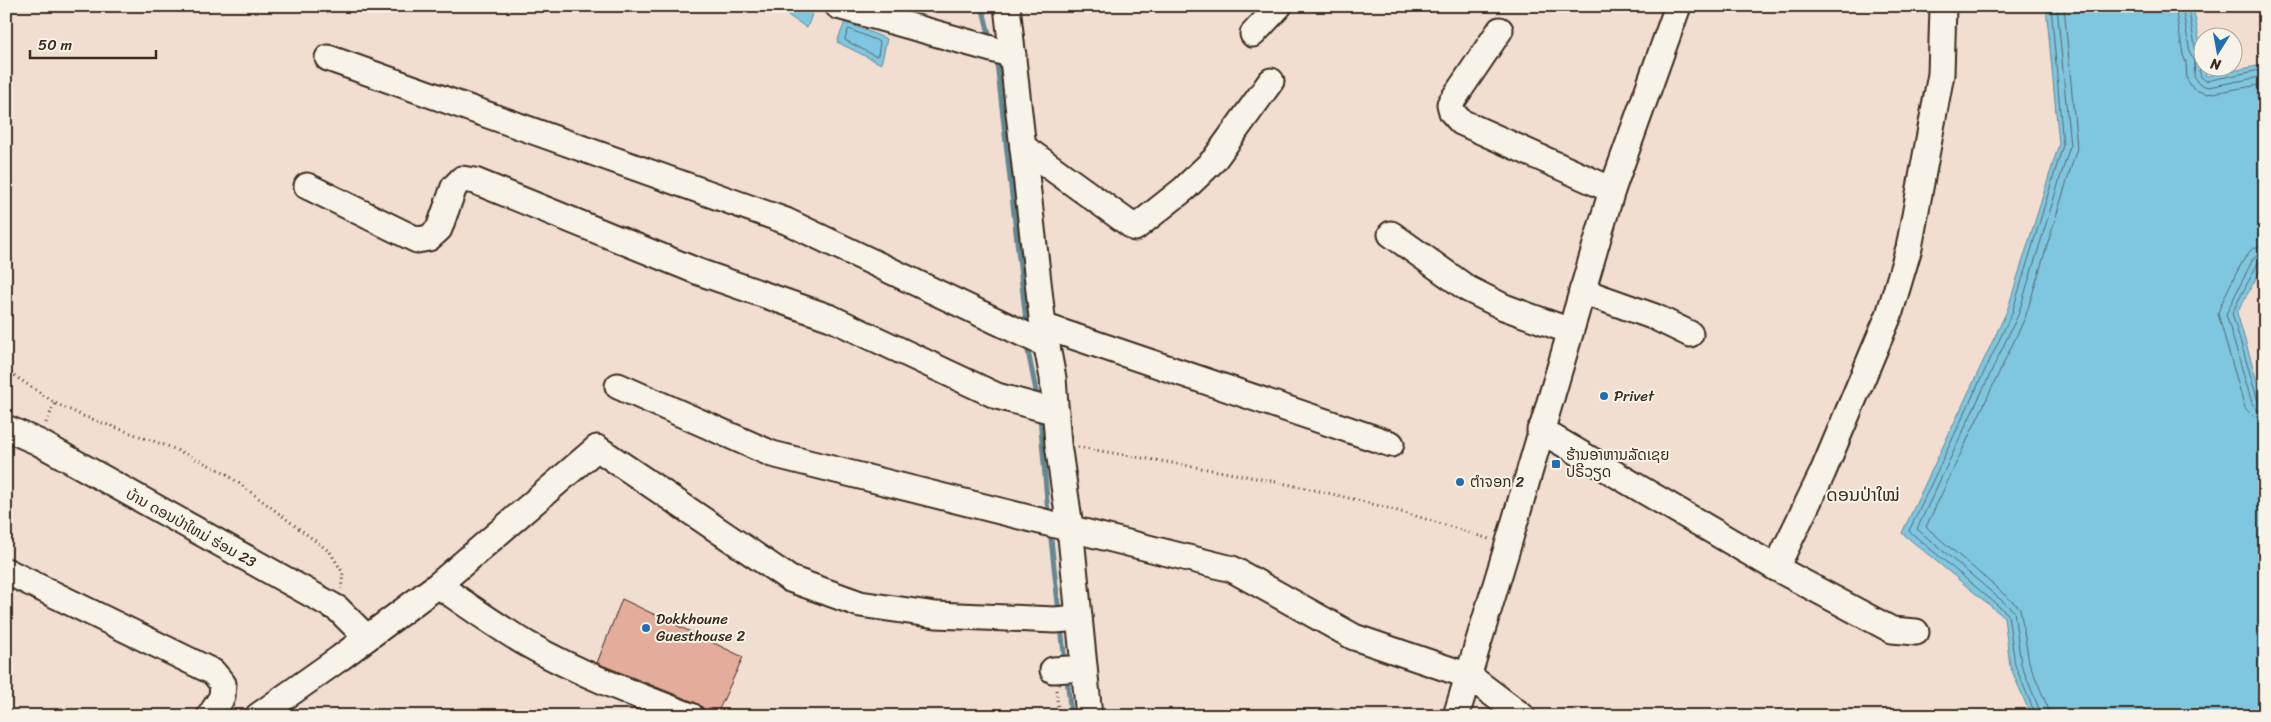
<svg xmlns="http://www.w3.org/2000/svg" width="2271" height="722" viewBox="0 0 2271 722" font-family="Sriracha,'Noto Sans Lao',sans-serif">
<style>
.water{fill:#7fc6e0;stroke:#648892}
.lines{fill:none;stroke-linecap:round;stroke-linejoin:round}
.shore{stroke:#56686c;stroke-width:1}
.stream{stroke:#648892;stroke-width:5}
.building{fill:#e4ac9a;stroke:#3b2a1e}
.minor-casing{stroke:#3b2a1e;stroke-width:29}
.path{stroke:#3b2a1e;stroke-width:3;stroke-dasharray:1 4;stroke-linecap:butt}
.minor{stroke:#f7f3e8;stroke-width:25}
.poi-dot{fill:#1f6fb2;stroke:#f7f3e8;stroke-width:2}
.labels{text-anchor:middle;dominant-baseline:central;stroke-width:4;stroke-linejoin:round;paint-order:stroke}
.poi-label{font-size:15px;fill:#3b2a1e;stroke:#f7f3e8;text-anchor:start}
.street-label{font-size:15px;fill:#3b2a1e;stroke:#f7f3e8}
.quarter-label{font-size:18px;fill:#3b2a1e;stroke:#f7f3e8}
</style>
<rect width="100%" height="100%" fill="#f1ded1"/>
<filter id="ink" filterUnits="userSpaceOnUse"><feTurbulence type="fractalNoise" baseFrequency=".02" numOctaves="2"/><feDisplacementMap in="SourceGraphic" scale="10" xChannelSelector="R" yChannelSelector="G"/><feConvolveMatrix kernelMatrix="1 2 1 2 8 2 1 2 1" color-interpolation-filters="sRGB"/></filter>
<g filter="url(#ink)">
<g class="water">
<polygon points="774,6 815,6 807,28"/>
<polygon points="2046,6 2193,6 2206,76 2257,66 2265,63 2265,259 2259,273 2237,313 2265,408 2265,716 2031,716 2010,666 2004,617 1902,533 2007,311 2059,144"/>
<polygon points="845,22 887,39 881,64 837,42"/>
</g>
<g class="lines">
<g class="shore">
<polyline points="2175,6 2183,55 2186,63 2187,79 2193,89 2207,94 2265,84"/>
<polyline points="2182,6 2190,53 2195,61 2194,77 2199,84 2208,87 2265,76"/>
<polyline points="2188,6 2196,52 2204,56"/>
<polygon points="849,29 880,42 878,55 875,56 845,40"/>
<polyline points="2204,63 2199,70 2201,77 2206,81 2265,69"/>
<path d="M2265 246C2259 246 2254 247 2250 251 2244 256 2219 306 2218 314L2245 408 2253 416 2265 419"/>
<polyline points="2265,253 2258,255 2253,259 2226,314 2252,403 2257,410 2265,412"/>
<polyline points="2265,260 2258,263 2232,313 2258,401 2265,405"/>
<polyline points="2036,716 2015,665 2008,614 1909,531 2012,313 2063,145 2051,6"/>
<polyline points="2042,716 2021,664 2014,611 1917,529 2018,315 2070,146 2057,6"/>
<polyline points="2050,716 2048,708 2029,662 2020,608 1926,527 2025,318 2077,148 2064,6"/>
</g>
<g class="stream">
<polyline points="982,6 990,38"/>
<polyline points="997,63 1026,321"/>
<polyline points="1027,346 1038,401"/>
<polyline points="1040,416 1048,513"/>
<polyline points="1050,530 1059,613"/>
<polyline points="1061,627 1065,663"/>
<polyline points="1067,677 1071,716"/>
</g>
</g>
<polygon class="building" points="622,599 743,657 716,716 705,713 702,707 696,703 597,663"/>
<g class="lines">
<defs>
<g id="minor">
<polyline points="838,6 1013,55"/>
<polyline points="1007,6 1043,326 1053,378 1058,444 1070,527 1089,716"/>
<polyline points="1500,30 1450,104 1452,112 1461,122 1612,190"/>
<polyline points="1253,34 1279,6"/>
<polyline points="328,58 786,221 1047,345"/>
<polyline points="1023,147 1135,228 1184,189 1214,160 1271,81"/>
<polyline points="307,186 417,240 429,238 439,229 454,187 462,179 475,181 699,272 831,318 997,396 1056,412"/>
<polyline points="1391,234 1468,289 1504,307 1570,331"/>
<polyline points="1582,291 1655,317 1690,334"/>
<polyline points="1043,326 1391,444"/>
<polyline points="618,386 772,454 1232,569 1354,637 1469,676 1522,716"/>
<polyline points="6,428 38,442 338,609 367,638"/>
<polyline points="1540,430 1776,568 1892,630 1916,632"/>
<polyline points="1776,568 1822,474 1889,315 1909,248 1941,74 1943,6"/>
<polyline points="6,571 213,672 223,684 222,697 210,716"/>
<path d="M438 585C467 605 496 626 527 644 578 673 636 695 691 716"/>
<polyline points="1053,670 1084,668"/>
<polyline points="258,716 340,658 438,585 597,448 790,579 860,604 936,615 1055,620 1079,618"/>
<polyline points="1456,716 1508,545 1612,190 1678,6"/>
</g>
</defs>
<use href="#minor" class="minor-casing"/>
<g class="path">
<polyline points="6,370 55,403 83,416 170,447 224,472 330,552 343,573 341,589"/>
<polyline points="46,423 55,403"/>
<path d="M1078 447C1187 466 1299 482 1405 513 1433 521 1461 530 1489 539"/>
<polyline points="1056,690 1059,716"/>
</g>
<use href="#minor" class="minor"/>
</g>
</g>
<g class="poi-dot">
<circle cx="1604" cy="396" r="5"/>
<rect x="1551" y="459" width="10" height="10" rx="2.5"/>
<circle cx="1460" cy="482" r="5"/>
<circle cx="646" cy="628" r="5"/>
</g>
<g class="labels">
<g class="poi-label">
<text x="1614" y="396">Privet</text>
<text x="1566" y="455">ຮ້ານອາຫານລັດເຊຍ<tspan x="1566" dy="17">ປຣີວຽດ</tspan></text>
<text x="1470" y="482">ຕຳຈອກ 2</text>
<text x="656" y="619">Dokkhoune<tspan x="656" dy="17">Guesthouse 2</tspan></text>
</g>
<g class="street-label">
<text transform="translate(191 528) rotate(29)">ບ້ານ ດອນປ່າໃຫມ່ ຮ່ອມ 23</text>
</g>
<g class="quarter-label">
<text x="1863" y="495">ດອນປ່າໃໝ່</text>
</g>
</g>
<rect width="2271" height="722" fill="none" stroke="#f7f3e8" stroke-width="25"/>
<rect x="12" y="12" width="2246" height="697" fill="none" stroke="#3b2a1e" stroke-width="2" filter="url(#ink)"/>
<g transform="translate(2218 52) rotate(191)"><circle r="24" fill="#f7f3e8" stroke="#aca397"/>
<path d="M0-4L9 19L0 12L-9 19Z" fill="#1f6fb2"/>
<text y="-8" font-size="14" font-weight="bold" text-anchor="middle" fill="#3b2a1e">N</text>
</g>
<path d="M30 50v8h126v-8" fill="none" stroke="#3b2a1e" stroke-width="2.5"/>
<text x="38" y="50" font-size="15" fill="#3b2a1e" stroke="#f7f3e8" stroke-width="4" paint-order="stroke">50 m</text>
</svg>
